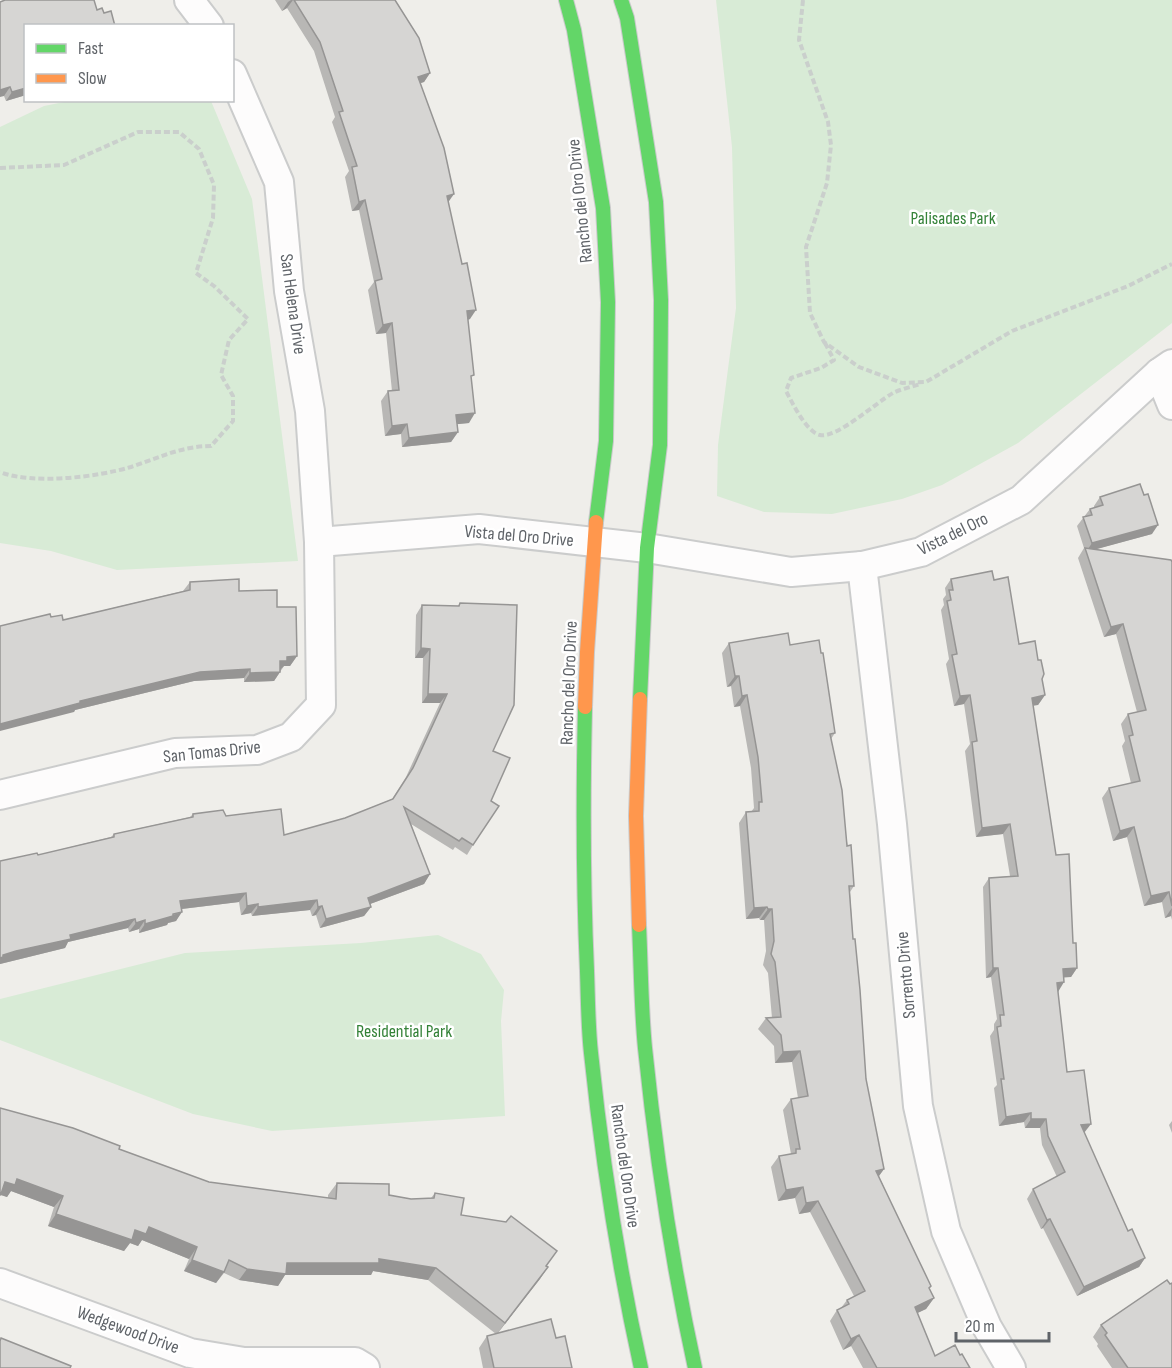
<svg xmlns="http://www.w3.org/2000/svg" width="1172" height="1368" viewBox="0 0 1172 1368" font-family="'Sofia Sans Condensed',sans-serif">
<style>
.green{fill:#d8ebd6}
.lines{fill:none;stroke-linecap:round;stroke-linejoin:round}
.street-casing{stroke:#cbcccc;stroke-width:32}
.fast-casing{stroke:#cacacb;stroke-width:16}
.slow-casing{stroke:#cacacb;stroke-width:16}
.path{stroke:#cacfcc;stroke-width:4;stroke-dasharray:6 3;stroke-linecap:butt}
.street{stroke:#fdfcfc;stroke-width:28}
.fast{stroke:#63d668;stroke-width:14}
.slow{stroke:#ff974d;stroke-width:14}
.wall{fill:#b8b7b5}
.shaded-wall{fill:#969594}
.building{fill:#d6d5d3;stroke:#969594;stroke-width:1.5}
.labels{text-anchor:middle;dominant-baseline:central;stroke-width:5;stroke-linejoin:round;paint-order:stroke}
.street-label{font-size:18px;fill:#5f6368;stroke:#fff}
.park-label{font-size:18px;fill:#348238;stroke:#fff}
</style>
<rect width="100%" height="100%" fill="#efeeea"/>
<g class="green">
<polygon points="716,0 1172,0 1172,323 1018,443 942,485 902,499 832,514 764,512 717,496 718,445 736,308 732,147"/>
<polygon points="74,100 211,101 252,199 298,561 117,570 51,551 0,543 0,127 44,106"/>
<polygon points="438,935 481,954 504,990 501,1021 505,1116 272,1131 193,1114 0,1040 0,999 185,953 361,943"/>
</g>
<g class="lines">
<defs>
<g id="street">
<polyline points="189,0 209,26"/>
<polyline points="1159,373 1172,405"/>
<polyline points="319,542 479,529 647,548 791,572 862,566 921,552 1021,500 1159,373 1172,364"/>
<polyline points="862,566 892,824 918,1106 946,1231 987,1327 1011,1368"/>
<polyline points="0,795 175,753 257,750 291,737 321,705 319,542 310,411 289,291 279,182 232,74"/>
<polyline points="0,1283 190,1353 244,1362 355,1362 365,1368"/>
</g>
<g id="fast">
<polyline points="566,0 574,30 603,208 608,302 606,441 596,522"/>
<polyline points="621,0 627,18 656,202 661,300 660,445 647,548 640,699"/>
<path d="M585 707C583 795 583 883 587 971 588 998 588 1026 591 1053 602 1159 618 1264 641 1368"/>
<path d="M639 925C641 966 641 1008 645 1048 656 1156 672 1263 695 1368"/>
</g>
<g id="slow">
<polyline points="585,707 587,652 596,522"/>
<polyline points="639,925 636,816 640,699"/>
</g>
</defs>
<use href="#street" class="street-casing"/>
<use href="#fast" class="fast-casing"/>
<use href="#slow" class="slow-casing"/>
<g class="path">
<polyline points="803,0 799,40 828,122 831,145 827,183 806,247 810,313 824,342 859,367 902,383 926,382 1012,331 1128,286 1172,264"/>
<path d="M0 168 64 165 138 132H179L199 149 214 185 213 218 196 273 214 286 248 319 229 340 221 375 233 396V421L211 446C182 446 158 458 131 467 97 477 33 485 0 472"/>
<path d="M825 343 834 360 821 368 791 378 786 391C792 402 806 432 820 435 836 439 877 402 893 393 901 389 911 387 920 384"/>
</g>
<use href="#street" class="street"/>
<use href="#fast" class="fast"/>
<use href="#slow" class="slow"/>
</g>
<g class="wall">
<polygon points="275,0 395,0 430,73 424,82 420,83 448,202 470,319 468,320 471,379 469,423 457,424 458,432 451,442 402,447 401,434 385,436 381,401 388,391 392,391 386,333 376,334 368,290 374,282 359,210 352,211 345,177 349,171 332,122 335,117 314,51 287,8 282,11"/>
<polygon points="0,2 97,10 104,13 115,26 26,26 26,95 6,101 4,96"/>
<polygon points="1100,497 1152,534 1096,549 1172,562 1172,920 1171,916 1165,918 1162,902 1144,906 1127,837 1113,841 1102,798 1109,788 1131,783 1122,746 1125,741 1121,724 1128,714 1137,712 1116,634 1104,637 1078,558 1084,548 1077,526 1090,509 1094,508 1094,506"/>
<polygon points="951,579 994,580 1019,644 1042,679 1045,695 1038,705 1033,705 1056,855 1077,968 1071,977 1064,977 1058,991 1067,1072 1084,1133 1128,1231 1145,1258 1139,1267 1077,1296 1043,1228 1041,1229 1027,1199 1033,1189 1057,1177 1042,1145 1040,1128 1025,1128 1024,1122 999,1126 994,1088 997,1085 990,1036 994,1030 994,1024 997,1019 991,977 986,978 983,887 989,878 1010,876 1003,834 976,837 965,751 970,744 964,704 954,706 946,664 949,659 941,610 944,605 943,599 946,595 945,588"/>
<polygon points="190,582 239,591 277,607 297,656 290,666 284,666 274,681 244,682 244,678 194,681 75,710 74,712 51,617 63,620 183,591"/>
<polygon points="460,603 493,751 491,801 473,845 467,855 455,847 453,850 411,824 430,874 424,884 370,904 371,907 364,916 320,928 316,915 312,916 310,910 252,916 251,913 241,915 239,902 182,909 176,921 168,923 167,925 139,933 139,929 129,932 128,928 68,942 65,948 0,964 0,861 38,855 111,837 114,834 190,817 193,814 226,816 284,835 345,818 392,799 406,777 440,703 422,703 423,658 415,658 416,615 422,605 458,606"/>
<polygon points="729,643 790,645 835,733 831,739 854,886 850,892 853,939 866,1079 884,1169 879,1176 934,1298 926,1309 917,1313 935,1356 960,1355 970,1368 863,1368 851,1346 843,1350 830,1321 837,1310 841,1308 847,1300 854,1296 810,1212 799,1214 795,1198 778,1201 771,1167 779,1156 791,1154 783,1110 791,1099 798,1098 792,1062 775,1063 774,1046 758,1029 766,1018 772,1018 768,973 763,965 766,951 764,920 760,920 759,918 746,919 739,823 746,812 751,812 754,808 751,768 740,706 734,707 731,686 727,687 722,653"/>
<polygon points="0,1108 119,1149 209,1182 328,1198 328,1195 337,1183 389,1195 411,1199 431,1198 435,1193 461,1215 548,1267 498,1333 556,1338 572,1368 483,1368 479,1348 487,1336 496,1334 428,1280 373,1271 371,1275 285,1275 278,1286 239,1280 224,1273 216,1283 184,1271 189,1259 142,1240 138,1246 130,1243 124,1251 48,1226 54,1207 11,1191 7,1197 1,1195 0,1196"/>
<polygon points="1172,1121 1172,1133 1169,1125"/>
<polygon points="1170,1284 1172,1368 1112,1368 1097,1346 1098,1344 1093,1337 1101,1325"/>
</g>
<g class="shaded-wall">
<polygon points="291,0 293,0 287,8 282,11 288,2"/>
<polygon points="430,73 424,82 412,86 418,77"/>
<polygon points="10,87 4,96 0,97 0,90"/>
<polygon points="26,88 26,95 6,101 12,92"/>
<polygon points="454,194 447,204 447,196"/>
<polygon points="365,200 359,210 352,211 359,202"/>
<polygon points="476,310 470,319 461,321 467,311"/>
<polygon points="392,323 386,333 376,334 383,325"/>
<polygon points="475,413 469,423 449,425 456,415"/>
<polygon points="407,424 401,434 385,436 392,426"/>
<polygon points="458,432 451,442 402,447 409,438"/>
<polygon points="1158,525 1152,534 1086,552 1092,543"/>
<polygon points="1123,624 1116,634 1104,637 1111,627"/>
<polygon points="421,648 430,649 423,658 415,658"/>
<polygon points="297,656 290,666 284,666 280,670 280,661 287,657"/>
<polygon points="250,669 244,678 194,681 75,710 74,712 0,731 0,724 80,701 200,672"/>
<polygon points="280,672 274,681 244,682 250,673"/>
<polygon points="735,676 739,676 731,686 727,687"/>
<polygon points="428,694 447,694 440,703 422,703"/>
<polygon points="747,695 740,706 734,707 742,696"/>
<polygon points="970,695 964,704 954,706 960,696"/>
<polygon points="1045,695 1038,705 1026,707 1032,698"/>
<polygon points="1010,824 1003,834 976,837 982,828"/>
<polygon points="1134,827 1127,837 1113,841 1120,831"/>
<polygon points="430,874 424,884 362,907 368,898"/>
<polygon points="1169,892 1162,902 1144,906 1151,896"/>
<polygon points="246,893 239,902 173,910 180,901"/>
<polygon points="317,900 310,910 252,916 258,907"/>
<polygon points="258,904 251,913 241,915 247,906"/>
<polygon points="322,906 316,915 312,916 318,907"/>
<polygon points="371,907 364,916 320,928 326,919"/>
<polygon points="767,907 759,918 746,919 754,908"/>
<polygon points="1172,908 1171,916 1165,918"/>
<polygon points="768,909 772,909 764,920 760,920"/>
<polygon points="182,912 176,921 168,923 167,925 139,933 145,924"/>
<polygon points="135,919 128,928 68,942 65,948 0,964 0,958 3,955 70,935"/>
<polygon points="145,920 139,929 129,932 136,923"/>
<polygon points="993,968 998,968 991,977 986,978"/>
<polygon points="1077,968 1071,977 1057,978 1063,969"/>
<polygon points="1064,982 1058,992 1057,983"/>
<polygon points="800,1051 792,1062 775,1063 783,1052"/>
<polygon points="1031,1113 1024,1122 999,1126 1006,1117"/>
<polygon points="1031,1119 1046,1119 1040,1128 1025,1128"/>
<polygon points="1091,1124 1084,1133 1081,1125"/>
<polygon points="884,1169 876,1180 876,1171"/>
<polygon points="17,1179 63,1196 54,1207 11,1191 7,1197 1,1195 0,1196 0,1189 5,1182"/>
<polygon points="803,1187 795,1198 778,1201 786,1190"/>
<polygon points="818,1201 810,1212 799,1214 806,1203"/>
<polygon points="56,1214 135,1230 149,1227 197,1247 189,1259 142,1240 138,1246 130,1243 124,1251 48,1226"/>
<polygon points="1050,1219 1043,1228 1041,1229 1047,1220"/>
<polygon points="1145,1258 1139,1267 1077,1296 1084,1287"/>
<polygon points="379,1259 436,1268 428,1280 373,1271 371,1275 285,1275 278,1286 239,1280 247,1269 287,1263"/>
<polygon points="192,1260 224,1272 216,1283 184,1271"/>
<polygon points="548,1267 540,1279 497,1334 505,1323"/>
<polygon points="934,1298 926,1309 907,1318 915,1307"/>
<polygon points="859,1335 851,1346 843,1350 851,1339"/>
</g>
<g class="building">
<polygon points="5,0 94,0 97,10 102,8 104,13 111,11 115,26 26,26 26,88 12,92 10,87 0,90 0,2"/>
<polygon points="294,0 395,0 419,38 430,73 418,77 444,148 454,194 447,196 462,264 467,263 476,310 467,311 474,375 471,376 475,413 456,415 458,432 409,438 407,424 392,426 388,391 399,390 392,323 383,325 375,281 382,279 365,200 359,202 352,167 357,166 339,112 343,111 320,42"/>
<polygon points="1140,484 1144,495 1148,494 1158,525 1092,543 1083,517 1092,515 1090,509 1103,505 1100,497"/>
<polygon points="1085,548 1171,560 1172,562 1172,906 1169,892 1151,896 1134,827 1120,831 1109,788 1140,781 1129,736 1133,735 1128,714 1146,710 1123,624 1111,627"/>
<polygon points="992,571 994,580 1008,577 1019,644 1035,641 1038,660 1041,660 1044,674 1042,679 1045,695 1032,698 1056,855 1069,854 1073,943 1076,943 1077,968 1063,969 1064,982 1057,983 1067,1072 1084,1070 1091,1124 1081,1125 1128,1231 1132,1229 1145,1258 1084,1287 1050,1219 1047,1220 1033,1189 1065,1172 1048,1136 1046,1119 1031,1119 1031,1113 1006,1117 1001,1079 1004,1079 997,1027 1001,1026 1000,1015 1004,1015 998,968 993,968 989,878 1018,876 1010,824 982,828 972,742 977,741 970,695 960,696 952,655 957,654 947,601 951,600 949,590 953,590 951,579"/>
<polygon points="239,579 239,591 277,590 277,607 296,607 297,656 287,657 287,661 280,661 280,672 250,673 250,669 200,672 80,701 80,703 0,724 0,626 50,614 51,617 62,615 63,620 190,590 190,582"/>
<polygon points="460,603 517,605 514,705 493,751 510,758 491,801 499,806 473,845 462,838 459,841 404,807 430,874 368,898 371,907 326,919 322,906 318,907 317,900 258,907 258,904 247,906 246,893 180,901 182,912 173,914 173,916 145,924 145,920 136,923 135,919 70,935 71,939 16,951 3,955 3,957 0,958 0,861 37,853 38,855 114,837 114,834 193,817 193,814 223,810 226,816 281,809 284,835 345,818 393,799 413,768 447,694 428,694 430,649 421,648 422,605 459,606"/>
<polygon points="788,633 790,645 819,640 821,653 823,653 835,733 830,734 842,790 847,846 851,845 854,886 849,886 853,939 855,939 860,990 866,1079 884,1169 876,1171 931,1286 929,1288 934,1298 915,1307 935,1356 955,1345 960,1355 962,1354 970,1368 877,1368 859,1335 851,1339 837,1310 849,1304 847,1300 865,1291 818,1201 806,1203 803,1187 786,1190 779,1156 796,1153 796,1149 800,1149 791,1099 808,1096 800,1051 783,1052 781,1035 766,1018 781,1017 775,962 771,954 774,941 772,909 768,909 767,907 754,908 746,812 759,811 759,802 762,802 758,757 747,695 742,696 739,676 735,676 729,643"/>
<polygon points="0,1108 73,1128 120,1146 119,1149 209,1182 336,1199 337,1183 389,1184 389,1195 411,1199 434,1198 435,1193 464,1198 461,1215 506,1222 511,1216 557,1251 546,1266 548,1267 505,1323 436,1268 379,1259 379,1263 287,1263 286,1274 247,1269 229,1260 224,1272 192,1260 197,1247 149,1227 146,1234 135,1230 132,1240 56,1214 63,1196 17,1179 15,1185 5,1182 1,1194 0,1193"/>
<polygon points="1167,1280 1170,1284 1172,1283 1172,1368 1128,1368 1105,1335 1107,1333 1101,1325"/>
<polygon points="551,1319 556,1338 565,1336 572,1368 494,1368 487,1336"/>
<polygon points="1,1338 71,1366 70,1368 0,1368 0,1341"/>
</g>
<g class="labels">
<g class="street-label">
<text transform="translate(580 201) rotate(-96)">Rancho del Oro Drive</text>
<text transform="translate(293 304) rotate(82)">San Helena Drive</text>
<text transform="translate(953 534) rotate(-26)">Vista del Oro</text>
<text transform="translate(519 536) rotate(5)">Vista del Oro Drive</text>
<text transform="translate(569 683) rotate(-88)">Rancho del Oro Drive</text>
<text transform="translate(212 752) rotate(-6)">San Tomas Drive</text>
<text transform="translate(906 975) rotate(-95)">Sorrento Drive</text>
<text transform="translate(625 1166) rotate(82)">Rancho del Oro Drive</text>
<text transform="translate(128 1330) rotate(20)">Wedgewood Drive</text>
</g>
<g class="park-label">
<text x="953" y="218">Palisades Park</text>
<text x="404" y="1031">Residential Park</text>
</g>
</g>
<rect x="24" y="24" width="210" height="78" fill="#ffffff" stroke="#bfc1c3" stroke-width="1.5"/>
<rect x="36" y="44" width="30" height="9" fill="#63d668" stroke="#bfc1c3" stroke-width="1.5"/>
<text x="78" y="54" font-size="18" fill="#5f6368">Fast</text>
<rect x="36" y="74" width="30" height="9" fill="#ff974d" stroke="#bfc1c3" stroke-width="1.5"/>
<text x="78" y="84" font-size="18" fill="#5f6368">Slow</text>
<path d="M956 1332v9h93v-9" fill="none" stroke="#5f6368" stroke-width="3"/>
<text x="965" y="1332" font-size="18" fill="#5f6368" stroke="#ffffff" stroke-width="4.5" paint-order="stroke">20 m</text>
</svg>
